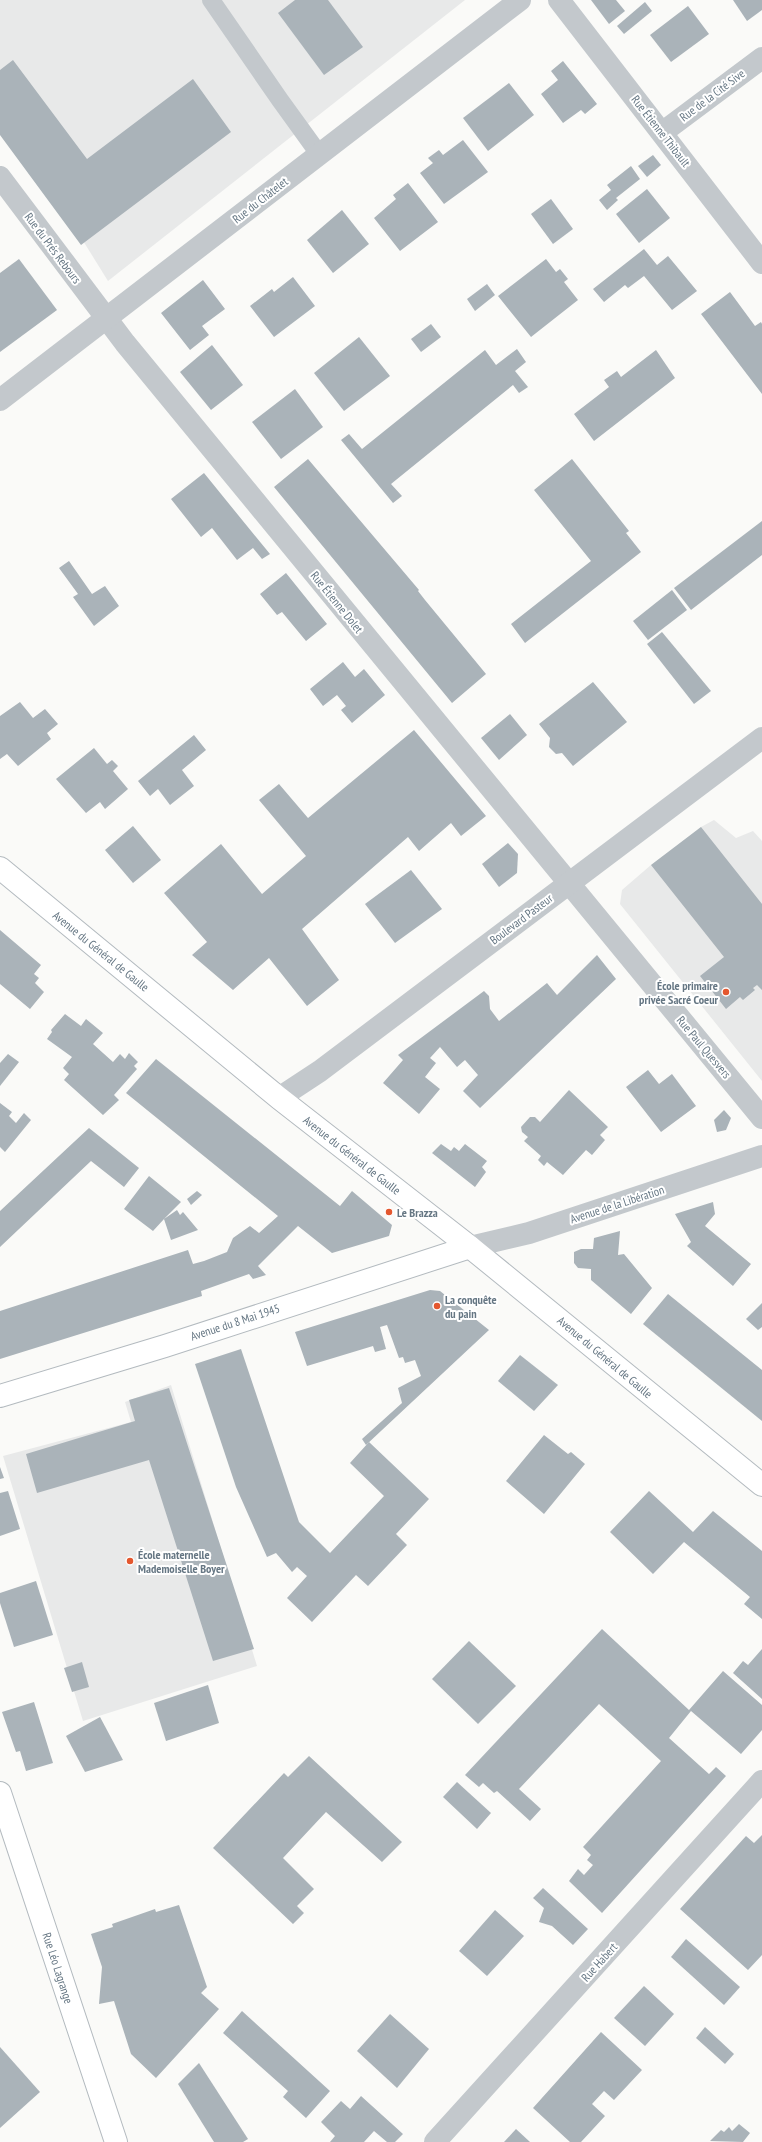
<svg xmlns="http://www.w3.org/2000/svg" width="762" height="2142" viewBox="0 0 762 2142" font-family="'PT Sans Narrow',sans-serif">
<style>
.built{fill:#e8e9e9}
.building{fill:#aab3b9}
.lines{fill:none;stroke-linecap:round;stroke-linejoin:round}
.secondary-casing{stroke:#b3babf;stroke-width:24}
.service{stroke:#c3c8cc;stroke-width:18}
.minor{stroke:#c3c8cc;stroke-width:22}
.secondary{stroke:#fff;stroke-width:22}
.poi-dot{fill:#e4572e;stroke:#fff;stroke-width:1.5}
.labels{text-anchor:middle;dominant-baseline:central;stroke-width:4;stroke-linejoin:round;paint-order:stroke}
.street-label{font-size:12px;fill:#657683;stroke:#fff}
.poi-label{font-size:12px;font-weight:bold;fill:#657683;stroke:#fff;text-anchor:start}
</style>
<rect width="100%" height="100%" fill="#fafaf8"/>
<g class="built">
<polygon points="0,0 465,0 108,281 0,107"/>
<polygon points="714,820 736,838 753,831 762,841 762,1081 620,904 622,890 651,865 701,827"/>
<polygon points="171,1385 257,1666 83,1721 3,1456 131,1422 125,1402"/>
</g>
<g class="building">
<polygon points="295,0 328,0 363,47 324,75 278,13"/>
<polygon points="591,0 616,0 625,11 609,24"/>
<polygon points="733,0 762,0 762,10 747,21"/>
<polygon points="645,2 652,11 624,34 617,26"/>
<polygon points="688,6 709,34 671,62 650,35"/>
<polygon points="13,60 87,159 193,79 231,132 81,245 0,135 0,70"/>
<polygon points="563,61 597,104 585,114 581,110 563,123 541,94 558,80 551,71"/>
<polygon points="509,83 534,115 488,151 463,118"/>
<polygon points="463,140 488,172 444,204 420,173 433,163 428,158 439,150 443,155"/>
<polygon points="653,155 661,165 647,177 638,166"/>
<polygon points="631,166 640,179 616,198 618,200 607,210 599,200 611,190 607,185"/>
<polygon points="408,183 438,222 400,251 374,218 396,199 393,195"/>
<polygon points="647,189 670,218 639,243 616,214"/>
<polygon points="551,199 573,229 553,244 531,214"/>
<polygon points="342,210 369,244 333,273 307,240"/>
<polygon points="644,249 657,265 668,256 697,291 672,310 644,276 628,288 625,285 604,302 593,289"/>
<polygon points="19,259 57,310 0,352 0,273"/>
<polygon points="546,259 556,272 560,269 568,279 564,282 578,300 531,337 498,296"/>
<polygon points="293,277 315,306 274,337 250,306 272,289 274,292"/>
<polygon points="203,280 225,309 202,326 209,335 190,350 161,313"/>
<polygon points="487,284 495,295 475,311 467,299"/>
<polygon points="730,292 755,326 761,322 762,324 762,394 701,314"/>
<polygon points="431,324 441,337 421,352 411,339"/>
<polygon points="359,337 390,376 344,411 314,373"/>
<polygon points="212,345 243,385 211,410 180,372"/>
<polygon points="517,349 526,362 515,371 528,387 519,393 513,385 391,484 402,496 393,503 341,440 349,434 362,449 485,350 496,365"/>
<polygon points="656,350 675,378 594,441 574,414 609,387 604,380 617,371 621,377"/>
<polygon points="295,389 323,427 281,459 252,422"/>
<polygon points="308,459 419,590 418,591 425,600 486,674 452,703 274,487"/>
<polygon points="572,459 629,531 626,533 641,552 525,643 511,624 591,561 534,490"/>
<polygon points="204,473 234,510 270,554 262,559 253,548 237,560 212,528 201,537 171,499"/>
<polygon points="762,521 762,555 691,610 674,588"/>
<polygon points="69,561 92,594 105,586 119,606 94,626 73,597 78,594 59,568"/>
<polygon points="286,573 327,624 306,641 282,612 277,615 260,594"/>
<polygon points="672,590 687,610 648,640 633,621"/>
<polygon points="662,632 711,691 694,704 647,644"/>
<polygon points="343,662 355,677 364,669 385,695 352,723 341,710 346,706 337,695 323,706 310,689"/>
<polygon points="593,682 627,722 573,766 562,753 556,754 549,747 550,738 539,724"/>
<polygon points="20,702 33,718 45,709 58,724 47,733 51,739 18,766 7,754 0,759 0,716"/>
<polygon points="510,714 527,735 499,760 481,738"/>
<polygon points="414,730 486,816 461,836 451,823 419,851 408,837 302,929 339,980 307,1006 269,958 233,990 192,955 207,942 164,893 221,844 262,894 306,856 259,800 279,784 308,818"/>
<polygon points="194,735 206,750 182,770 194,786 170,805 158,789 150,796 138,781"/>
<polygon points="94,748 107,764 112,760 118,766 113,771 128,789 105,809 100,802 86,813 56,779"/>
<polygon points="133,826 161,860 133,883 105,850"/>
<polygon points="701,827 762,904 762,990 757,985 753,988 755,990 743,1000 740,997 726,1009 700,976 724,957 651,865"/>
<polygon points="508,843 518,854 517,873 499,887 482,864"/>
<polygon points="411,870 442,909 395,943 365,904"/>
<polygon points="0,930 41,965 34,974 39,978 35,983 44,992 30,1009 0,984"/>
<polygon points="597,955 616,979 480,1108 463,1091 478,1075 465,1060 457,1067 440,1047 430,1058 436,1063 425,1077 440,1089 419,1114 383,1083 403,1060 398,1055 484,991 489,996 490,1009 499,1021 547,983 557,995"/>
<polygon points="65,1014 81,1026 86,1019 103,1033 93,1044 113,1062 120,1054 125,1059 129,1053 138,1062 134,1066 137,1069 114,1095 119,1100 103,1115 64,1080 69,1074 63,1068 72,1057 47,1039 52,1032 51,1030"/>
<polygon points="8,1054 19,1062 0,1086 0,1063"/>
<polygon points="156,1059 340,1206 352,1191 392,1225 389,1236 332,1253 298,1226 258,1266 266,1275 253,1279 249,1274 201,1291 202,1296 0,1359 0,1311 188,1250 193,1264 204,1261 227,1252 233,1238 250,1226 259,1233 278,1216 126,1093"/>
<polygon points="648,1070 659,1084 672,1074 696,1106 661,1132 626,1087"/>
<polygon points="569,1090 608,1127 600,1135 605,1140 592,1155 586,1150 563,1175 547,1162 544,1166 538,1160 541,1156 524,1141 528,1137 522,1132 521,1127 530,1117 535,1117 540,1122"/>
<polygon points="0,1103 12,1112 9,1116 16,1123 24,1113 31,1120 5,1152 0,1147"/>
<polygon points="724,1110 731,1118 726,1130 717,1132 714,1120"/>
<polygon points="89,1128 139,1168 124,1187 91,1161 0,1247 0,1211"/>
<polygon points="441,1144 451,1151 454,1147 459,1151 465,1144 487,1161 482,1167 486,1172 475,1187 432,1153"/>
<polygon points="149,1176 181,1202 164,1219 177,1210 180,1215 183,1212 198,1230 171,1240 164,1219 153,1231 124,1209"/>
<polygon points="197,1191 202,1195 191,1205 187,1199"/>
<polygon points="713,1202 715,1214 705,1226 751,1264 733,1286 687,1246 691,1242 675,1214"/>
<polygon points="620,1231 618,1255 624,1254 652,1288 631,1314 591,1280 591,1269 578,1268 574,1263 574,1252 581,1249 593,1249 594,1238"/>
<polygon points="430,1290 440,1291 489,1330 366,1445 362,1439 402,1403 398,1388 421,1376 415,1360 405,1363 403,1357 399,1358 387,1325 380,1327 386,1349 375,1352 373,1346 307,1366 295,1332"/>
<polygon points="668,1294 762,1370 762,1421 643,1324"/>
<polygon points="762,1303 762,1327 758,1330 746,1319"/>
<polygon points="241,1349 299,1522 330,1553 384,1496 350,1463 369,1442 429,1499 396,1534 407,1545 368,1586 356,1575 312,1622 287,1598 307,1576 297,1567 292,1572 276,1553 267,1557 236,1487 195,1364"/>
<polygon points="520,1355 558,1385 534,1411 498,1381"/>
<polygon points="169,1388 254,1649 213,1661 149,1460 37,1493 26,1454 135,1421 129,1400"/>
<polygon points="544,1435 568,1454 571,1452 585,1464 544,1514 506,1481"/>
<polygon points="0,1467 4,1478 0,1479"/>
<polygon points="8,1491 20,1529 0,1536 0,1493"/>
<polygon points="649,1491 693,1532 713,1511 762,1551 762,1619 744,1604 750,1597 684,1542 653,1574 610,1532"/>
<polygon points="36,1581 53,1635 14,1647 0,1603 0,1593"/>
<polygon points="602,1629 689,1710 723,1671 762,1705 762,1730 741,1754 691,1711 669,1738 709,1774 716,1767 726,1776 602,1913 569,1881 578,1869 584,1875 593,1865 587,1860 591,1855 583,1847 661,1761 599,1704 519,1789 541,1809 530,1821 497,1791 494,1793 483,1783 479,1787 465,1775"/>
<polygon points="469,1641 516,1686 478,1724 432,1679"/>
<polygon points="762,1649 762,1699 733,1673 743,1661 748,1665"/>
<polygon points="82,1662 89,1687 72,1692 64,1668"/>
<polygon points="208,1685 219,1723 166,1741 154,1703"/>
<polygon points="34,1702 53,1763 26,1771 20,1751 16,1752 2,1712"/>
<polygon points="100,1717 123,1760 85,1772 66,1736"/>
<polygon points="309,1756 402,1842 382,1862 326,1812 283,1858 314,1889 297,1906 304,1913 293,1924 213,1848 284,1773 288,1777"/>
<polygon points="457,1782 491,1813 477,1829 443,1797"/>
<polygon points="762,1835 762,1955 748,1970 680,1909 746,1836 754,1843"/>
<polygon points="543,1888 588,1929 573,1945 552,1926 539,1922 544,1908 533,1898"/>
<polygon points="179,1905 207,1987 201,1993 219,2009 156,2078 131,2054 114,2001 99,2004 102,1967 91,1934 113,1927 112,1924 155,1909 156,1912"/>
<polygon points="495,1910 524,1936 487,1976 459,1951"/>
<polygon points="686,1939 740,1987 724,2005 671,1957"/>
<polygon points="644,1986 674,2014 645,2046 614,2018"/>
<polygon points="242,2011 330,2091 306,2118 283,2097 288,2091 223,2033"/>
<polygon points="390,2014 429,2049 397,2088 357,2051"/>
<polygon points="705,2027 734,2054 725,2064 696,2038"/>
<polygon points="601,2032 642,2070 614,2100 604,2091 592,2104 605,2116 581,2142 570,2142 533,2108"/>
<polygon points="0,2047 40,2092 0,2128"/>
<polygon points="199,2063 248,2139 243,2142 214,2142 178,2084"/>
<polygon points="361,2096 403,2134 395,2142 387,2142 374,2131 364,2142 330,2142 335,2136 321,2122 341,2101 350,2109"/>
<polygon points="739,2124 750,2133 743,2142 710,2141 721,2130 724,2132 729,2127 732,2131"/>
<polygon points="516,2129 530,2142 504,2142"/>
</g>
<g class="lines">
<defs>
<g id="secondary">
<polyline points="0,868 279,1098 470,1247 762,1485"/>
<polyline points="0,1396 165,1346 470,1247"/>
<polyline points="0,1793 116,2142"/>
</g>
</defs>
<use href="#secondary" class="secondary-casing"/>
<polyline class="service" points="211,0 280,100 319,154"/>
<g class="minor">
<polyline points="559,0 762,263"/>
<polyline points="663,132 762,58"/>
<polyline points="0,177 125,343 762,1118"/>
<polyline points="0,400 520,0"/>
<polyline points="279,1098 320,1071 762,738"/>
<polyline points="470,1247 529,1233 762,1156"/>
<polyline points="435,2142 762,1781"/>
</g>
<use href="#secondary" class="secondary"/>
</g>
<g class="poi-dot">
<circle cx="726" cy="992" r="4"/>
<circle cx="389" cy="1212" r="4"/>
<circle cx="437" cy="1306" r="4"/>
<circle cx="130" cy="1561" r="4"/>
</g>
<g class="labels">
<g class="street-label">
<text transform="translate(712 95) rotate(-37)">Rue de la Cité Sive</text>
<text transform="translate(661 131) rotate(52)">Rue Étienne Thibault</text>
<text transform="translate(260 200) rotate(-38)">Rue du Châtelet</text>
<text transform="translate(53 248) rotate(53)">Rue du Prés Rebours</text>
<text transform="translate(337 602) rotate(51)">Rue Étienne Dolet</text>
<text transform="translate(521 919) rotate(-37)">Boulevard Pasteur</text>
<text transform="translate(101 951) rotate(39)">Avenue du Général de Gaulle</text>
<text transform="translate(704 1047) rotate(50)">Rue Paul Quesvers</text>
<text transform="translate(352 1155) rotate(38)">Avenue du Général de Gaulle</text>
<text transform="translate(617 1204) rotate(-18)">Avenue de la Libération</text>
<text transform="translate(235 1322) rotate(-18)">Avenue du 8 Mai 1945</text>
<text transform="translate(605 1357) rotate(40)">Avenue du Général de Gaulle</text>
<text transform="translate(599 1962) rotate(-48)">Rue Habert</text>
<text transform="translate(58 1968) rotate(72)">Rue Léo Lagrange</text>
</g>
<g class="poi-label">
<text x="718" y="985" text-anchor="end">École primaire<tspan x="718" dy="14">privée Sacré Coeur</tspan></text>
<text x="397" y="1212">Le Brazza</text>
<text x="445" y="1299">La conquête<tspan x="445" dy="14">du pain</tspan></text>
<text x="138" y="1554">École maternelle<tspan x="138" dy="14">Mademoiselle Boyer</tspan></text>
</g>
</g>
</svg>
